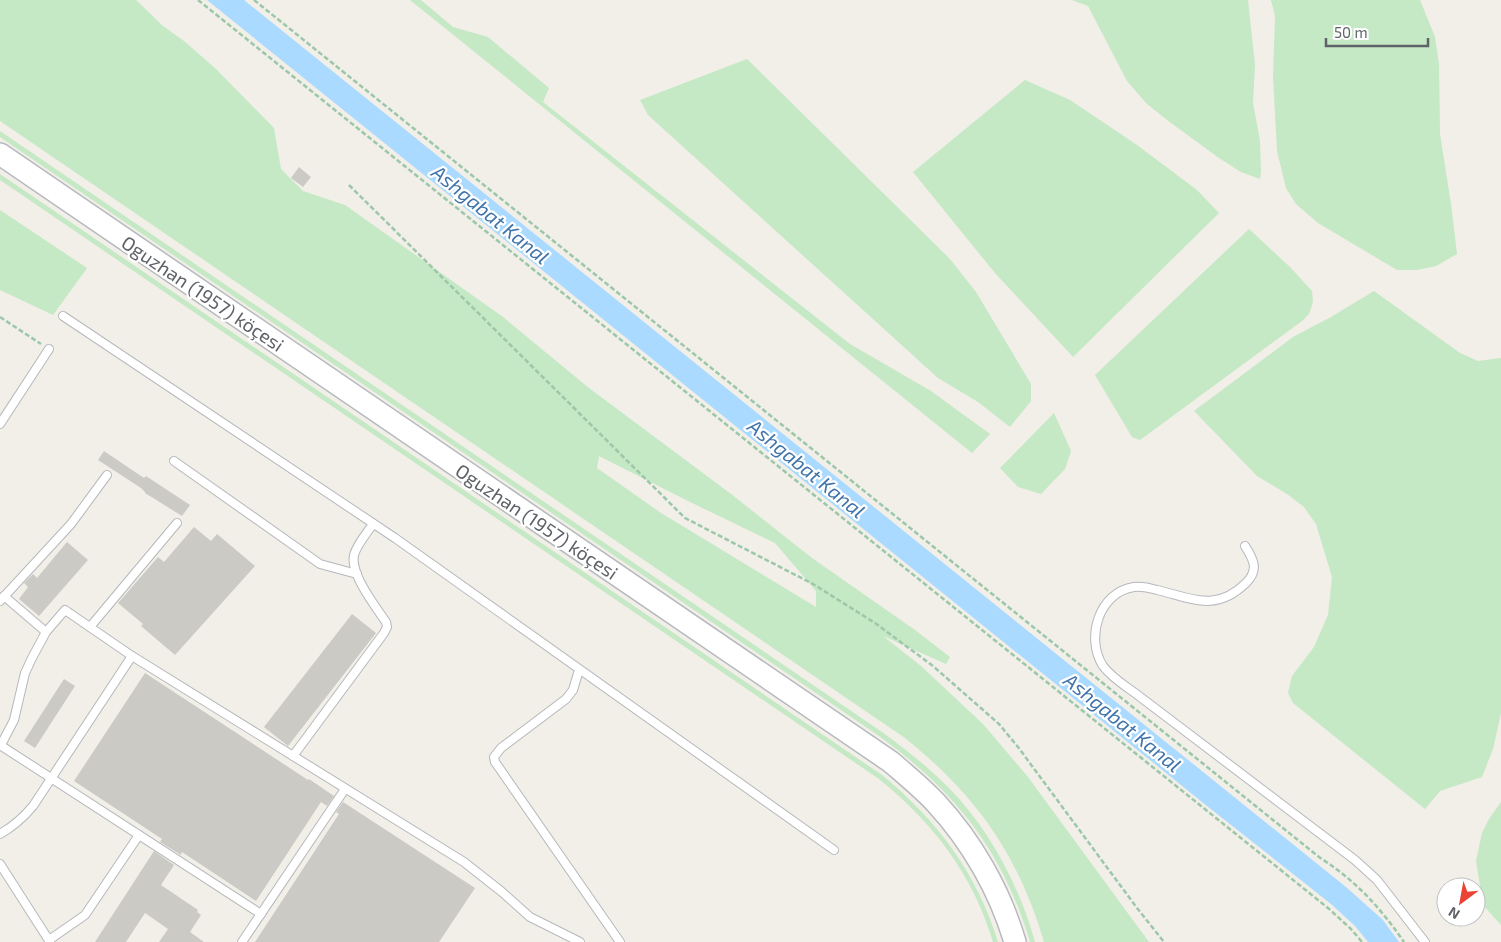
<svg xmlns="http://www.w3.org/2000/svg" width="1501" height="942" viewBox="0 0 1501 942" font-family="'Exo 2',sans-serif">
<style>
.green{fill:#c5e8c5;fill-rule:evenodd}
.water{fill:#aadaff}
.building{fill:#cccac5}
.lines{fill:none;stroke-linecap:round;stroke-linejoin:round}
.service-casing{stroke:#b5b8bc;stroke-width:10}
.secondary-casing{stroke:#b6babf;stroke-width:24}
.path{stroke:#9cc7a9;stroke-width:2.5;stroke-dasharray:5 2.5;stroke-linecap:butt}
.service{stroke:#fff;stroke-width:8}
.secondary{stroke:#fff;stroke-width:21}
.labels{text-anchor:middle;dominant-baseline:central;stroke-width:4.5;stroke-linejoin:round;paint-order:stroke}
.street-label{font-size:19px;fill:#5f6368;stroke:#fff}
.water-label{font-size:20px;font-style:italic;fill:#4174aa;stroke:#fff}
</style>
<rect width="100%" height="100%" fill="#f1efe8"/>
<g class="green">
<path d="M0 0H136L163 26 184 41 216 69 274 128 281 169 303 191 345 205 503 317 589 388 731 494 812 558 915 630 950 657 946 664 883 636 921 666 983 724 1028 777 1149 942H1044C1018 854 976 795 905 738L0 121ZM599 456 686 500 775 543 816 591V607L661 513 597 468Z"/>
<polygon points="410,0 421,0 453,27 488,37 549,88 543,102 850,344 931,391 990,434 972,453"/>
<polygon points="1072,0 1248,0 1255,65 1253,103 1260,141 1261,172 1260,179 1241,172 1219,158 1171,123 1147,104 1127,81 1088,6"/>
<polygon points="1271,0 1420,0 1435,37 1439,64 1440,134 1451,204 1457,254 1436,266 1417,270 1397,270 1318,223 1296,204 1286,188 1277,151 1273,77 1275,16"/>
<polygon points="747,59 950,259 976,292 1031,384 1031,401 1010,427 978,402 938,378 648,115 640,100"/>
<polygon points="1025,80 1070,100 1137,145 1197,190 1219,213 1073,357 995,273 913,172"/>
<path d="M0 131 882 732C905 749 927 766 947 786 989 828 1019 885 1035 942H1030C1003 851 955 791 879 736L0 137Z"/>
<path d="M0 174 882 775C937 820 977 873 998 942H993C973 874 933 823 879 779L0 180Z"/>
<polygon points="0,210 87,268 53,315 0,290"/>
<polygon points="1249,229 1290,267 1312,291 1313,302 1309,314 1302,321 1140,440 1132,437 1095,375"/>
<polygon points="1374,291 1460,353 1478,361 1501,358 1501,713 1493,749 1482,777 1440,791 1425,809 1293,703 1288,693 1292,676 1314,647 1328,615 1332,577 1316,524 1304,507 1287,494 1257,476 1194,411 1293,337 1331,317"/>
<polygon points="1054,413 1071,451 1065,469 1041,494 1018,487 1000,468"/>
<polygon points="1501,802 1501,925 1483,905 1476,861 1482,833 1489,819"/>
</g>
<polygon class="water" points="207,0 244,0 1346,887 1383,920 1399,942 1368,942 1355,926 1331,904 1207,806"/>
<g class="building">
<polygon points="299,167 311,177 303,187 291,178"/>
<polygon points="104,451 144,478 146,476 190,505 182,516 145,493 145,492 141,488 98,460"/>
<polygon points="194,527 211,541 217,534 255,566 175,655 141,626 143,624 118,603 158,557 164,562"/>
<polygon points="67,542 88,560 39,616 19,599 28,587 24,583 33,574 37,578"/>
<polygon points="352,614 376,633 288,746 264,727"/>
<polygon points="145,673 308,780 309,779 334,796 327,806 321,802 256,901 182,852 181,855 160,842 162,839 74,781"/>
<polygon points="64,679 75,686 35,748 24,741"/>
<polygon points="343,802 475,888 439,942 255,942 339,814 336,812"/>
<polygon points="154,851 174,865 161,885 198,910 197,912 201,915 190,932 204,942 159,942 168,929 145,913 126,942 95,942"/>
</g>
<g class="lines">
<defs>
<g id="service">
<polyline points="63,316 395,538 834,850"/>
<polyline points="0,424 49,349"/>
<polyline points="174,461 320,564 357,574"/>
<path d="M1245 546C1254 560 1259 570 1246 583 1215 613 1192 598 1157 590 1150 588 1141 586 1134 587 1099 592 1085 638 1103 666 1111 677 1124 685 1135 693L1355 860 1377 880 1425 942"/>
<polyline points="4,596 46,632"/>
<polyline points="0,601 71,524 107,475"/>
<polyline points="90,627 177,523"/>
<polyline points="579,670 573,690 566,699 501,748 494,757 495,762 620,942"/>
<polyline points="0,745 261,914"/>
<polyline points="1,745 14,720 25,673 32,658 46,632 65,610 132,656 464,862 502,892 530,917 580,942"/>
<path d="M293 756 384 633 387 627 386 622C375 606 350 574 354 555 357 544 367 533 373 524"/>
<path d="M0 834C14 826 23 818 33 806L132 656"/>
<polyline points="0,864 50,942"/>
<polyline points="49,940 85,915 139,835"/>
<polyline points="242,942 345,789"/>
</g>
<path id="secondary" d="M0 154 891 762C906 775 922 788 936 803 972 842 1000 891 1015 942"/>
</defs>
<use href="#service" class="service-casing"/>
<use href="#secondary" class="secondary-casing"/>
<g class="path">
<polyline points="198,0 1328,908 1351,929 1362,942"/>
<path d="M254 0 1319 857C1356 881 1379 906 1404 942"/>
<polyline points="349,185 685,518 813,584 875,623 933,666 999,724 1018,747 1137,908 1164,942"/>
<polyline points="0,317 41,344"/>
</g>
<use href="#service" class="service"/>
<use href="#secondary" class="secondary"/>
</g>
<g class="labels">
<g class="street-label">
<text transform="translate(203 293) rotate(34)">Oguzhan (1957) köçesi</text>
<text transform="translate(537 521) rotate(34)">Oguzhan (1957) köçesi</text>
</g>
<g class="water-label">
<text transform="translate(491 214) rotate(39)">Ashgabat Kanal</text>
<text transform="translate(807 468) rotate(39)">Ashgabat Kanal</text>
<text transform="translate(1123 722) rotate(39)">Ashgabat Kanal</text>
</g>
</g>
<g transform="translate(1461 902) rotate(212)"><circle r="24" fill="#ffffff" stroke="#bfc1c3"/>
<path d="M0-4L9 19L0 12L-9 19Z" fill="#ea4335"/>
<text y="-8" font-size="14" font-weight="bold" text-anchor="middle" fill="#5f6368">N</text>
</g>
<path d="M1326 38v8h102v-8" fill="none" stroke="#5f6368" stroke-width="2.5"/>
<text x="1334" y="38" font-size="15" fill="#5f6368" stroke="#ffffff" stroke-width="4" paint-order="stroke">50 m</text>
</svg>
